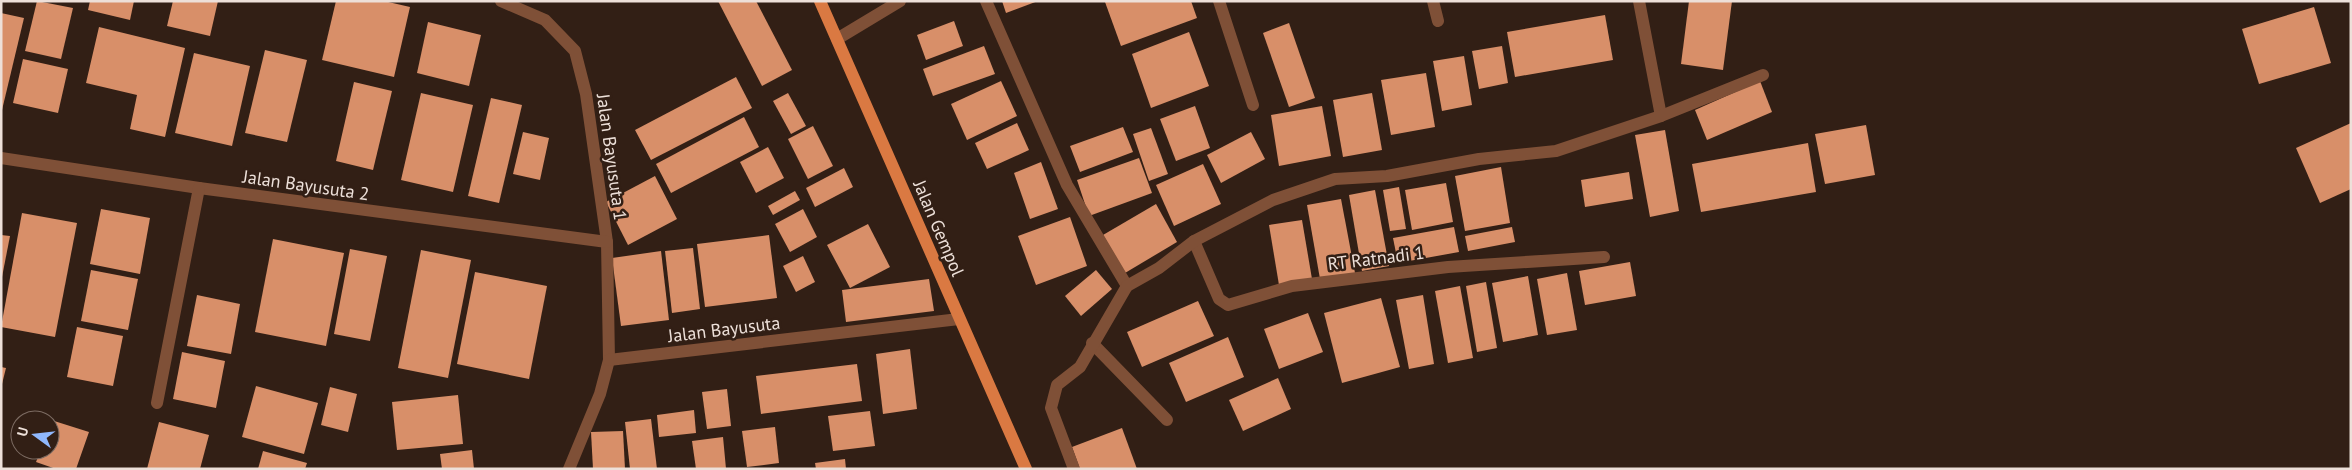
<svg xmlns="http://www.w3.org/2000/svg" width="2352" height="470" viewBox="0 0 2352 470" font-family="'PT Sans',sans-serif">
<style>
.building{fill:#d88f69}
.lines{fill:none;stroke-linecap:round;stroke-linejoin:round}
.minor{stroke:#7f5037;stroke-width:12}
.major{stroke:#da7942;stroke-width:12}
.labels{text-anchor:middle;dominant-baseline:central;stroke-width:5;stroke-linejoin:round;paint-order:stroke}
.street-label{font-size:18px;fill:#ede0d9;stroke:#321f15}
</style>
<rect width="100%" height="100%" fill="#321f15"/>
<g class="building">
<polygon points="37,1 73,8 61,59 25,51"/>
<polygon points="90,1 134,1 130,20 88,10"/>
<polygon points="173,1 218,1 210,36 167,26"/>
<polygon points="336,1 384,1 410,7 394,77 322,60"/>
<polygon points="718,1 756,1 792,70 762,86"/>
<polygon points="1002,1 1038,1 1006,13"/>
<polygon points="1191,1 1197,18 1121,46 1105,2"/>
<polygon points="1689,1 1732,1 1723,70 1681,64"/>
<polygon points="2314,7 2331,63 2259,84 2242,29"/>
<polygon points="1,13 24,18 2,110 1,110"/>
<polygon points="1605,15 1613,60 1515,77 1507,32"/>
<polygon points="954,21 963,46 926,60 917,35"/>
<polygon points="428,22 481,35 469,86 417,73"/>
<polygon points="1289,23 1315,98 1289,107 1263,33"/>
<polygon points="99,27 185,48 165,137 130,129 137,95 86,83"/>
<polygon points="1189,32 1209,86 1151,108 1132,54"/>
<polygon points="984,46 995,74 933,96 923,69"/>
<polygon points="1502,46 1508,83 1479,89 1472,51"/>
<polygon points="265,50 307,60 287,142 245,133"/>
<polygon points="194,53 250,66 232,146 175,133"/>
<polygon points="1464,56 1472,105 1442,111 1433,61"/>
<polygon points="23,59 68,69 58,113 13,103"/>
<polygon points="1426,73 1435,127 1391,135 1381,80"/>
<polygon points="736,77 752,108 651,160 635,130"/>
<polygon points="1001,81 1017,116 967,140 951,104"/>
<polygon points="1760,81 1772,112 1707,140 1695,110"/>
<polygon points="354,82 392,91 373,170 336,161"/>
<polygon points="421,93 473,105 453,192 401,180"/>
<polygon points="788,93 806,126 791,134 773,101"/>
<polygon points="1372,93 1382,150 1343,157 1333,100"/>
<polygon points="491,98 522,105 499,203 468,196"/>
<polygon points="1195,106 1210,148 1176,161 1160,119"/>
<polygon points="1322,106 1331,156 1279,166 1271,115"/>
<polygon points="744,117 759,147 671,193 656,164"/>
<polygon points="1017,123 1029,150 987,169 975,143"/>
<polygon points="2351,123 2351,189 2320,203 2296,148"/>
<polygon points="1866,125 1875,175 1825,184 1815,134"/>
<polygon points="813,126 833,166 808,179 788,139"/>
<polygon points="1123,127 1133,152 1080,172 1070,146"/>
<polygon points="1151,128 1168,174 1149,181 1133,134"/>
<polygon points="1665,130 1679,211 1650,217 1635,135"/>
<polygon points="523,132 549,138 540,180 513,174"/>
<polygon points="1251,132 1265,159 1221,183 1207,155"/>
<polygon points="1808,143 1816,192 1701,212 1692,164"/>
<polygon points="768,147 784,178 756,193 740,162"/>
<polygon points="1139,158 1152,193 1089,216 1077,180"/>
<polygon points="1041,162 1058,209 1030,219 1014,173"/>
<polygon points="1203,164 1221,204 1174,226 1156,185"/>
<polygon points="1501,167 1510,223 1465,231 1455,176"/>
<polygon points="844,168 853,187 815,207 806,188"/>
<polygon points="1629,172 1633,199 1585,207 1581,180"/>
<polygon points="655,176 677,219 628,245 606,202"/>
<polygon points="1446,183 1453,222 1412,230 1405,190"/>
<polygon points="1399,187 1406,229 1390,231 1383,190"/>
<polygon points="1375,190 1389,266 1362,271 1349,195"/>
<polygon points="795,191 800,200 773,215 768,206"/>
<polygon points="1341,199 1355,273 1320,279 1307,205"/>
<polygon points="1156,204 1177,242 1125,273 1103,235"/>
<polygon points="101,209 150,218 140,274 90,264"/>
<polygon points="803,209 817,237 790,252 775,224"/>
<polygon points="22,213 77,223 55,337 1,327"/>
<polygon points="1070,217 1087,266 1036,285 1018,236"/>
<polygon points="1302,220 1312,279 1279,285 1269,225"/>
<polygon points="868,224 890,267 850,288 827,245"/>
<polygon points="1454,227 1459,252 1398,263 1393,238"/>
<polygon points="1512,227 1515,242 1468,251 1465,236"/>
<polygon points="1,235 10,236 2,277 1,277"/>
<polygon points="769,235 777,298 705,307 697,244"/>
<polygon points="273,239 344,253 326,346 255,332"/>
<polygon points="693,248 700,309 672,313 665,251"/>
<polygon points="350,249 387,256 370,341 334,334"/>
<polygon points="421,250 471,260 448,378 398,368"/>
<polygon points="661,251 669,320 621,326 612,258"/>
<polygon points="803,256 815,282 796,292 783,266"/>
<polygon points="1630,262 1636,296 1585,305 1579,271"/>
<polygon points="91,270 138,279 128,330 81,321"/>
<polygon points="1096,270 1112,289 1081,316 1065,296"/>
<polygon points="475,272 547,286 529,379 457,364"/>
<polygon points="1567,273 1577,330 1547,335 1537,279"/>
<polygon points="1528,276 1538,335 1503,342 1492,283"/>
<polygon points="929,279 934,311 846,322 842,290"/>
<polygon points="1486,282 1497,348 1477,352 1466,286"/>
<polygon points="1460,286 1473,358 1448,363 1435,291"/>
<polygon points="197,295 240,304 231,354 187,346"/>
<polygon points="1423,295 1434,364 1409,369 1396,300"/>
<polygon points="1381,298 1400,367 1342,383 1324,313"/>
<polygon points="1198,301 1214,336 1142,367 1127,332"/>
<polygon points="1308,313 1323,352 1279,369 1264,329"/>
<polygon points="77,327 123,336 113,386 67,377"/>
<polygon points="1228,337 1244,377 1186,402 1169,363"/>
<polygon points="910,349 917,409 883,414 876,354"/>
<polygon points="182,352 225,361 216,408 173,399"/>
<polygon points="857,364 862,401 761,414 756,376"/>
<polygon points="1,367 6,368 2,384 1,384"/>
<polygon points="1278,378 1291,409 1243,431 1229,400"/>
<polygon points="256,386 318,403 304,454 242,437"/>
<polygon points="330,387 357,394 348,432 321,425"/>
<polygon points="727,389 731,426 707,429 702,392"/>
<polygon points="458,395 463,444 397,450 392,402"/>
<polygon points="694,410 696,433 659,437 657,415"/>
<polygon points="870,411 875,446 833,451 828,416"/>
<polygon points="651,419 657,469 630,469 625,422"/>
<polygon points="51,420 89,432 76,469 56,469 36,462 41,450 50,450"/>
<polygon points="159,422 209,435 200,469 147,469"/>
<polygon points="775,427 779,463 747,467 742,431"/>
<polygon points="1122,428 1137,469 1080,469 1072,447"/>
<polygon points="623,431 625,469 593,469 591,432"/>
<polygon points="723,437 726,469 696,469 692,441"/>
<polygon points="472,450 474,469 442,469 440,454"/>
<polygon points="263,451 307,463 305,469 258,469"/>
<polygon points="845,459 846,469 816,469 815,463"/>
</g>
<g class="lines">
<g class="minor">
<polyline points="501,1 545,20 575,51 586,94 607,242 609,360 600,394 569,469"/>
<polyline points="986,1 1067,185 1127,286"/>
<polyline points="1219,1 1253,105"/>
<polyline points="1433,1 1438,21"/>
<polyline points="1639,1 1661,116"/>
<polyline points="837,39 900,1"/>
<polyline points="1,158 199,188 607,242"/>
<polyline points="1194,241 1219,299 1228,305 1292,286 1448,267 1604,257"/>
<polyline points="1092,343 1167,420"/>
<polyline points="609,360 959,319"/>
<polyline points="157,403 199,188"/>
<polyline points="1074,469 1051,408 1057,385 1080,367 1127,286 1159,268 1194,241 1273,200 1335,179 1387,176 1479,159 1556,151 1661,116 1763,75"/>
</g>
<polyline class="major" points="820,1 1026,469"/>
</g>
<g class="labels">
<g class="street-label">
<text transform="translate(612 157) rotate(82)">Jalan Bayusuta 1</text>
<text transform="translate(306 185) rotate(8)">Jalan Bayusuta 2</text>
<text transform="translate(939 228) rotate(67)">Jalan Gempol</text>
<text transform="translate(1376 258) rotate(-7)">RT Ratnadi 1</text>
<text transform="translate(724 329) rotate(-7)">Jalan Bayusuta</text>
</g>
</g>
<rect width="2352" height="470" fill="none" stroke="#ede0d9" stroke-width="5"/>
<g transform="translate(35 435) rotate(285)"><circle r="24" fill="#321f15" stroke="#7d6c63"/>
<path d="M0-4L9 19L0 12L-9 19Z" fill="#90b8fd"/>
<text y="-8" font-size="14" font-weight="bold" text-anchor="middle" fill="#ede0d9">U</text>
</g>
</svg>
